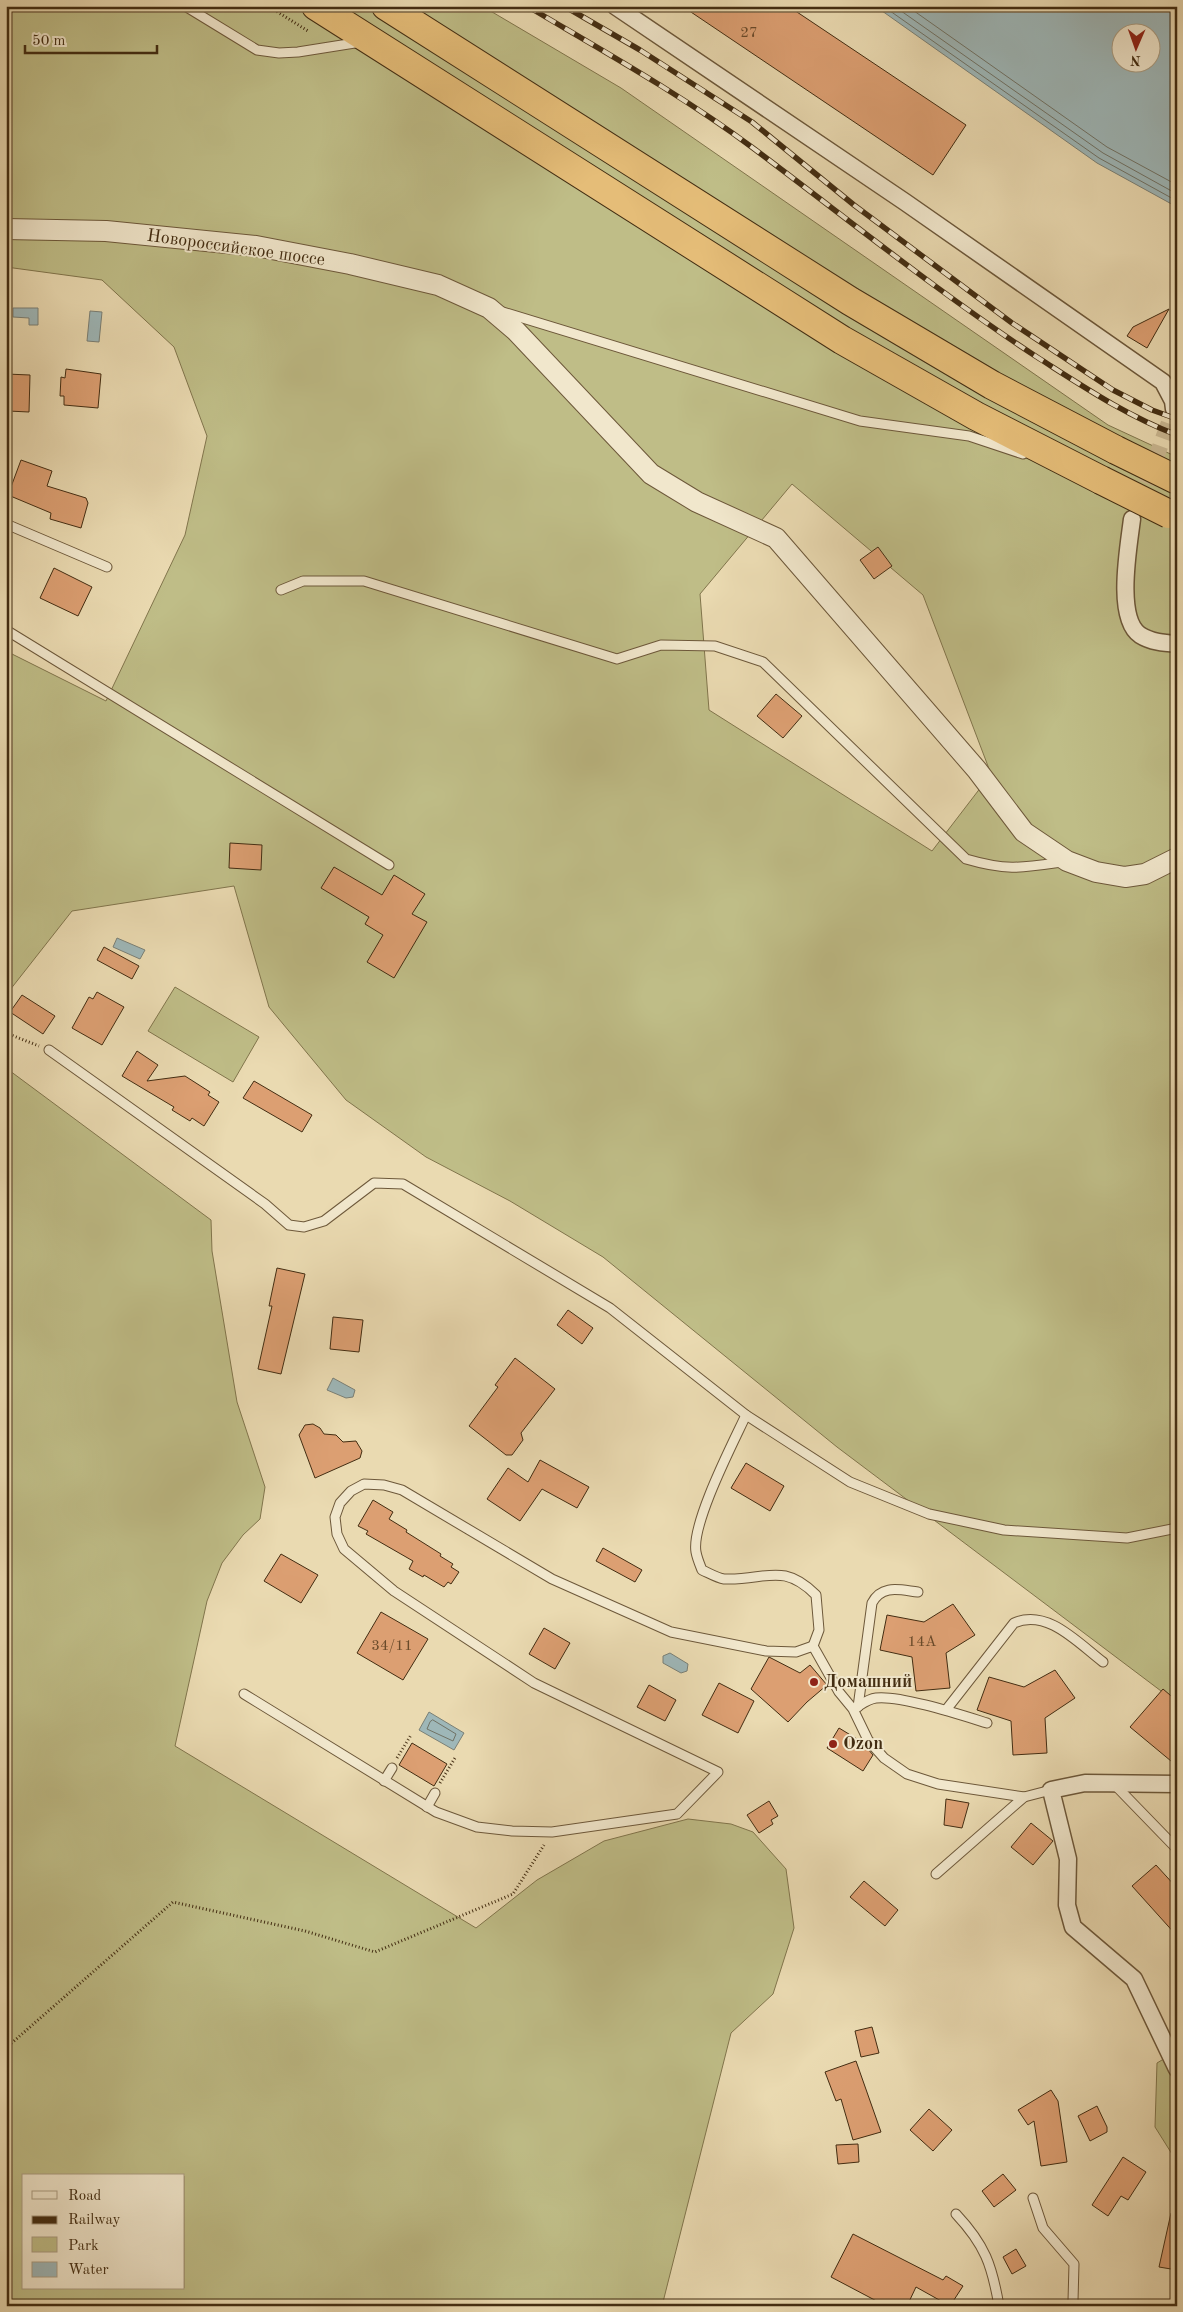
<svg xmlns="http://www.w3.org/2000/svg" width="1183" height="2312" viewBox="0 0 1183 2312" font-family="'Old Standard TT',serif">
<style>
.green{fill:#bfbd87;stroke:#81754c;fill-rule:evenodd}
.water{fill:#9eb7b8;stroke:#7a8076;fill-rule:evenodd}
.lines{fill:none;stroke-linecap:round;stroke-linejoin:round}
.shore{stroke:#707265;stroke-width:1}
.building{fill:#dc9f72;stroke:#432d12}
.minor-tunnel{stroke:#c9b791;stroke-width:16;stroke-dasharray:16 8;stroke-linecap:butt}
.service-casing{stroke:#6d583a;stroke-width:11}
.minor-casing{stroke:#6d583a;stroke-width:19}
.tertiary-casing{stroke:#6d583a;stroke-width:22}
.trunk-casing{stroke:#432d12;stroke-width:30}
.path{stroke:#432d12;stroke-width:3;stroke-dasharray:1 2.5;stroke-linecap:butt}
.service{stroke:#f1e7cc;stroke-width:9}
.minor{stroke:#f1e7cc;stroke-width:16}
.tertiary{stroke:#f1e7cc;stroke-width:20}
.trunk{stroke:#e5bd78;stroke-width:28}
.rail-casing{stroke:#432d12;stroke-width:5.5}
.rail{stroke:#f1e7cc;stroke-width:4;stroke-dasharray:11;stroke-linecap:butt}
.trunk-bridge-casing{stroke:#432d12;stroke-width:30;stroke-linecap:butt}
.trunk-bridge{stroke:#e5bd78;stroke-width:28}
.poi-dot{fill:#8f2418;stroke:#f1e7cc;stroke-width:2}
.labels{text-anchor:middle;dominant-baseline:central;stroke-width:4;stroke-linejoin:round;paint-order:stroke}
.number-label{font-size:15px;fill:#694a2a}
.street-label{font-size:18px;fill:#432d12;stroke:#f1e7cc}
.poi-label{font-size:18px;font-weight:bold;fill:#432d12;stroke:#f1e7cc;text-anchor:start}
</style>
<rect width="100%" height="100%" fill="#eadab1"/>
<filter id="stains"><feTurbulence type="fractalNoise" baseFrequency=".004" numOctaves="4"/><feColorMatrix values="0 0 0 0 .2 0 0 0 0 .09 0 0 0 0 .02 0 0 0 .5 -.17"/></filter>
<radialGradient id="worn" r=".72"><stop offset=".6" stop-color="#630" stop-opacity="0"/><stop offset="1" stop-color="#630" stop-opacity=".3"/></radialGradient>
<g class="green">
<path d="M6 6H482L621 88 1108 425 1177 457V1703L837 1447 603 1257 510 1201 426 1157 346 1100 269 1007 234 886 72 911 6 995V651L106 701 185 535 207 436 174 347 102 280 6 267ZM792 484 923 595 991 774 932 851 709 710 700 594Z"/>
<polygon points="175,987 259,1037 233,1082 148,1031"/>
<path d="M6 1068 211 1220 212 1251 237 1402 265 1487 260 1519 243 1535 222 1563 207 1601 175 1746 476 1928 537 1880 604 1841 688 1819 731 1824 753 1832 786 1869 794 1928 773 1994 731 2033 662 2306H6ZM24 2176H184V2288H24Z"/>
<polygon points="1177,2051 1177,2162 1155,2127 1157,2063"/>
</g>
<g class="water">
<path d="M875 6H1177V207L1097 163ZM1120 32H1150V62H1120Z"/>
<polygon points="13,308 38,308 38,325 29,325 29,318 13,317"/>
<polygon points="90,311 102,312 99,342 87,341"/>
<polygon points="117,938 145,950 140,959 113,947"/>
<polygon points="333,1378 355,1390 353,1397 346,1398 327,1390"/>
<polygon points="670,1653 688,1664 687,1671 681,1673 663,1663 663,1656"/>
<polygon points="429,1712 464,1733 454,1750 419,1730"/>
</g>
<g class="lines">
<g class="shore">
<polyline points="883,6 1099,158 1177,201"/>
<polyline points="894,6 1103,153 1177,194"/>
<polyline points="907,6 1107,147 1177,185"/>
<polygon points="433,1720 456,1734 453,1741 427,1729 430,1722"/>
</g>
</g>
<g class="building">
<polygon points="682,6 788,6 966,125 933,175"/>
<polygon points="1169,309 1147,348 1127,336 1133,327"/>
<polygon points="66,369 101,374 98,408 64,405 64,396 60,396 61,377 65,378"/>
<polygon points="6,374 30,375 29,412 8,411 6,408"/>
<polygon points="21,460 52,471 47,486 86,498 88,503 81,528 50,519 51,513 8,495"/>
<polygon points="878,547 892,566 874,579 860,560"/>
<polygon points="54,568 92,587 78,616 40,598"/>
<polygon points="776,694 802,716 783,738 757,716"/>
<polygon points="230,843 262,845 261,870 229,868"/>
<polygon points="334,867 382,895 394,875 425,894 412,914 427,922 394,978 367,962 383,935 365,924 369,917 321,888"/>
<polygon points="104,947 139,966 132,979 97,960"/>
<polygon points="97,992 124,1007 102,1045 72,1028 89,997 93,999"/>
<polygon points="22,995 55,1016 43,1034 10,1012"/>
<polygon points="137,1051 158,1065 147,1081 185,1076 210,1092 208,1095 219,1102 204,1126 192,1118 190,1121 172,1110 174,1107 122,1076"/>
<polygon points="254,1081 312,1115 302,1132 243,1098"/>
<polygon points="277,1268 305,1274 281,1374 258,1369 272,1306 269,1306"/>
<polygon points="568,1310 593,1328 582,1344 557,1325"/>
<polygon points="333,1317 363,1320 359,1352 330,1349"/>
<polygon points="515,1358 555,1389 521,1433 523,1440 512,1455 506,1455 469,1426 498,1387 495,1385"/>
<polygon points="313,1424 320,1428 324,1434 336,1435 343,1442 356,1441 362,1451 360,1458 315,1478 299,1435 305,1425"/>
<polygon points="540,1460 589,1487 577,1508 542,1489 520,1521 487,1499 508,1468 528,1482"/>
<polygon points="746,1463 784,1486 770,1511 731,1488"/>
<polygon points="373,1500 393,1512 389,1519 407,1530 406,1532 441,1554 440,1556 453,1564 451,1567 459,1572 451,1584 448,1582 444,1587 424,1575 423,1577 409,1569 413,1561 366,1534 368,1531 358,1526"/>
<polygon points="603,1548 642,1570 635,1582 596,1561"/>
<polygon points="281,1554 318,1575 301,1603 264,1581"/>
<polygon points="953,1604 975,1635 946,1653 950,1688 916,1691 912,1657 880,1650 887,1615 924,1622"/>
<polygon points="381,1612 428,1639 403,1680 357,1653"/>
<polygon points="544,1628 570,1643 555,1669 529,1654"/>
<polygon points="769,1657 800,1673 810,1665 827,1685 807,1702 788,1722 751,1689"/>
<polygon points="1055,1670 1075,1698 1045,1718 1047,1753 1013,1755 1011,1721 977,1710 989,1677 1024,1687"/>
<polygon points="719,1683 754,1701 738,1733 702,1715"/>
<polygon points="649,1685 676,1700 665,1721 637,1707"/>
<polygon points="1163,1689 1177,1701 1177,1766 1130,1727"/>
<polygon points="839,1728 862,1742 873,1755 863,1771 827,1748"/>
<polygon points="412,1743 447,1764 434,1786 399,1765"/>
<polygon points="946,1799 969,1803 962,1828 944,1825"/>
<polygon points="769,1801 778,1816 771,1820 773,1824 759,1833 747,1815"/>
<polygon points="1031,1823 1053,1841 1033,1865 1011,1847"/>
<polygon points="1156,1865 1177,1888 1177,1936 1132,1886"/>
<polygon points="864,1881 898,1910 885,1926 850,1897"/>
<polygon points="872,2027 879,2053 861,2057 855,2031"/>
<polygon points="856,2061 881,2132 853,2140 841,2099 836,2101 825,2072"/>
<polygon points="1051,2090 1058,2101 1067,2162 1041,2166 1034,2121 1028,2125 1018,2110"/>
<polygon points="1097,2106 1107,2127 1107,2132 1090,2141 1078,2116"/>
<polygon points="929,2109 952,2130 933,2151 910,2130"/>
<polygon points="858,2144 859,2162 838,2164 836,2145"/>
<polygon points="1123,2157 1146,2172 1128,2200 1121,2196 1108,2216 1092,2205"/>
<polygon points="1003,2174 1016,2190 994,2207 982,2191"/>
<polygon points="1171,2213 1177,2214 1177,2270 1159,2267"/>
<polygon points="853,2234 943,2280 946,2276 963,2286 950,2306 916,2287 907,2306 886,2306 831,2277"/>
<polygon points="1016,2249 1026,2266 1012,2274 1003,2257"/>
</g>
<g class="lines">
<polyline class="minor-tunnel" points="1138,506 1174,409"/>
<defs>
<g id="service">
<polyline points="185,6 257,50 279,53 298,52 361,42"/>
<polyline points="503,312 860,421 969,436 1023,454"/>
<polyline points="6,524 107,567"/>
<path d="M281 590 303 581H364L617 659 661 645 715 646 763 662 966 859C1007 871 1021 868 1062 862"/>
<polyline points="6,630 389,865"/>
<polyline points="49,1050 265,1204 289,1225 304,1227 324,1221 374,1183 403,1184 610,1308 746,1415 850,1482 929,1514 1004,1530 1127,1538 1177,1528"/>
<path d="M746 1415C733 1443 691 1524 696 1552 697 1558 700 1565 702 1570 709 1573 717 1578 724 1579 765 1581 782 1561 816 1595L819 1630 813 1646"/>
<polyline points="244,1694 436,1812 477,1827 512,1831 552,1832 677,1814 718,1772 534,1683 394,1591 344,1549 337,1534 335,1517 340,1503 351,1491 364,1484 384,1485 402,1490 552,1579 671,1632 766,1651 796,1652 813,1646 839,1692 853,1709 868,1740 884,1758 907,1774 938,1784 1024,1797 1051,1790"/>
<path d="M858 1707 872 1603C882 1584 900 1590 918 1592"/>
<path d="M855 1708C862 1704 868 1699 876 1698 900 1695 961 1715 987 1723"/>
<path d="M946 1710 1014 1623C1047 1608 1078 1643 1103 1662"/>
<polyline points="384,1781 392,1768"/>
<polyline points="1114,1784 1177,1849"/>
<polyline points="427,1807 435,1793"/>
<polyline points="936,1874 1024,1797"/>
<polyline points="1033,2198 1043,2228 1074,2264 1073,2301 1070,2306"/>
<path d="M956 2214C985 2245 992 2265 999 2306"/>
</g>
<g id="minor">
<polyline points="615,6 905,202 1163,382 1173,401 1174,409"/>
<path d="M1132 519C1129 545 1115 618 1140 635 1151 642 1164 643 1177 644"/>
<polyline points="1177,1784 1085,1783 1051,1790 1068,1859 1067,1905 1073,1927 1134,1979 1177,2069"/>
</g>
<polyline id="tertiary" points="6,229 106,231 256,246 350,264 438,285 489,308 516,331 651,474 697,502 776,538 977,770 1024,832 1067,861 1096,872 1125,877 1145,874 1177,858"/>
<g id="trunk">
<polyline points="316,6 842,340 976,416 1101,480"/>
<polyline points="386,6 850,301 992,385 1116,450"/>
</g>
</defs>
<use href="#service" class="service-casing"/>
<use href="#minor" class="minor-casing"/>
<use href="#tertiary" class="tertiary-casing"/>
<use href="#trunk" class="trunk-casing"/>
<g class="path">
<polyline points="268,6 308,31"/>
<polyline points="6,1033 39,1046"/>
<polyline points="397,1758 411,1735"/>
<polyline points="440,1783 455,1758"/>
<polyline points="6,2048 173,1902 305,1931 375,1952 513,1894 544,1845"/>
</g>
<use href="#service" class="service"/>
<use href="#minor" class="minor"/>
<use href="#tertiary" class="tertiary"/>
<use href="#trunk" class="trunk"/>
<defs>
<g id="rail">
<path d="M527 6C603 51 682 95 753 148 848 219 940 294 1040 359 1084 387 1127 416 1177 435"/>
<polyline points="564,6 640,50 752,122 854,205 1012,323 1113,390 1152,410 1177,419"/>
</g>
</defs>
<use href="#rail" class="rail-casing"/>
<use href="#rail" class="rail"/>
<defs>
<g id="trunk-bridge">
<polyline points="1116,450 1177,480"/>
<polyline points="1101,480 1169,514"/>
</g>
</defs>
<use href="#trunk-bridge" class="trunk-bridge-casing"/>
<use href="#trunk-bridge" class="trunk-bridge"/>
</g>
<g class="poi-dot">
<circle cx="814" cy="1682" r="5"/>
<circle cx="833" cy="1744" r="5"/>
</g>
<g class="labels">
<g class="number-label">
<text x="749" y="33">27</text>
<text x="922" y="1642">14А</text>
<text x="392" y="1646">34/11</text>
</g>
<g class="street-label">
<text transform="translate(236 248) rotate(8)">Новороссийское шоссе</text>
</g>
<g class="poi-label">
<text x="824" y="1682">Домашний</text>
<text x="843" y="1744">Ozon</text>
</g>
</g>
<rect width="1183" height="2312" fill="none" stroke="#eadab1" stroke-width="25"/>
<rect x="8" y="8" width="1168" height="2297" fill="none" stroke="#432d12" stroke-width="2.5"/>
<rect x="12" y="12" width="1158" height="2287" fill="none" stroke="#432d12"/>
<rect x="22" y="2174" width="162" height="115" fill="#f1e7cc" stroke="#ab9d82"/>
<rect x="32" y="2191" width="25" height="8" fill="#f1e7cc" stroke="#ab9d82"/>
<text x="68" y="2200" font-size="15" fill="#432d12">Road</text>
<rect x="32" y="2216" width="25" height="8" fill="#432d12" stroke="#ab9d82"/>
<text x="68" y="2224" font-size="15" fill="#432d12">Railway</text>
<rect x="32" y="2237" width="25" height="15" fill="#bfbd87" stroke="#ab9d82"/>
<text x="68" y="2250" font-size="15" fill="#432d12">Park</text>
<rect x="32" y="2262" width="25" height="15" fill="#9eb7b8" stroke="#ab9d82"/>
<text x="68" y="2274" font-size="15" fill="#432d12">Water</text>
<g transform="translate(1136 48) rotate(182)"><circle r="24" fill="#f1e7cc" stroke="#ab9d82"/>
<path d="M0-4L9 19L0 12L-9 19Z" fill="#8f2418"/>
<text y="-8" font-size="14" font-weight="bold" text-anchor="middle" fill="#432d12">N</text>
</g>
<path d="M25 45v8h132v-8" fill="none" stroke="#432d12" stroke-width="2.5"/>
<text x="32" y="45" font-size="15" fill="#432d12" stroke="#f1e7cc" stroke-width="4" paint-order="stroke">50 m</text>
<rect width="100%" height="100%" filter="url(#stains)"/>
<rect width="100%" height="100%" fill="url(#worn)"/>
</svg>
